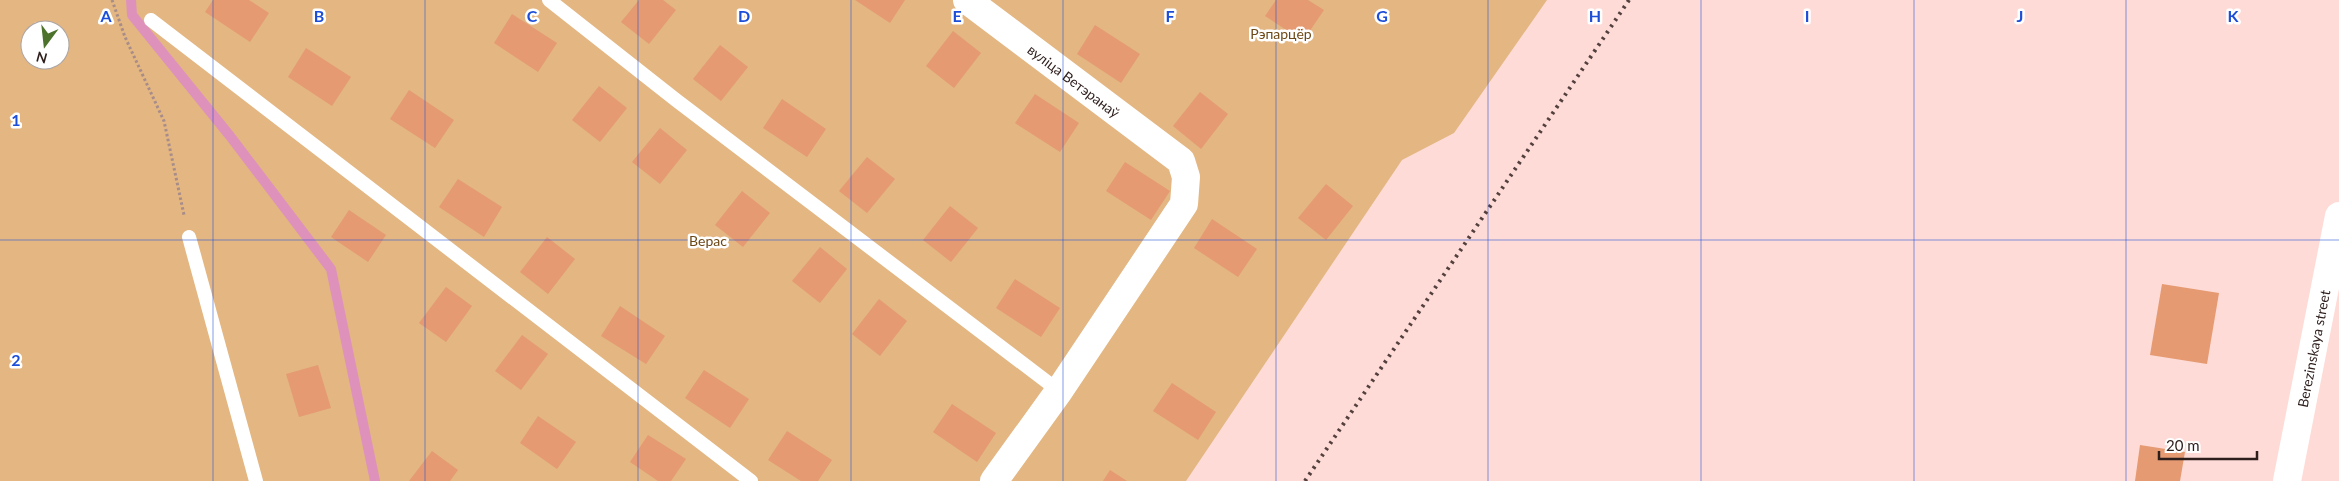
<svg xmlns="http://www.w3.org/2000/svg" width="2339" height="481" viewBox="0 0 2339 481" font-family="Lato,sans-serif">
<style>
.green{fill:#e3b682;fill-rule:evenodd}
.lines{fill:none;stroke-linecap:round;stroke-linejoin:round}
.stream{stroke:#de92bb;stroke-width:10}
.building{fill:#e59a72}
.path{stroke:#a78c89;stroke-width:3;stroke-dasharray:2.5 2.5;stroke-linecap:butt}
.service{stroke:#fff;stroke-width:14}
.minor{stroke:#fff;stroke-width:28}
.rail{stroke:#53403e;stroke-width:4;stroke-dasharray:2.5 5;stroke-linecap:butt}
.grid{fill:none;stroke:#1d4ed8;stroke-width:1;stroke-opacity:0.55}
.labels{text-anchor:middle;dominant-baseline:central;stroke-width:5;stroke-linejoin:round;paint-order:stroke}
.park-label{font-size:14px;fill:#6e4918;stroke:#fff}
.street-label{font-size:14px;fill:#2d1e1c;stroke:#fff}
.grid-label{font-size:16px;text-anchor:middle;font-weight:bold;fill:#1d4ed8;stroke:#fff;stroke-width:5;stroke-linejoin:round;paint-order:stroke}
</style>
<rect width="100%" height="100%" fill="#fedbd6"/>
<path class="green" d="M0 0H1547L1454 133 1402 160 1186 481H0ZM30 30H60V60H30Z"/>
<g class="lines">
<polyline class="stream" points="131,0 132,15 230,136 331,269 375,481"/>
</g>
<g class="building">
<polygon points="213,0 249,0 269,13 250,42 205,12"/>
<polygon points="639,0 663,0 676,10 649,44 621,22"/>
<polygon points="855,0 905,0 890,23"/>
<polygon points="1276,0 1308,0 1324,10 1303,41 1265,16"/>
<polygon points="512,14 557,43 538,72 494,43"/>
<polygon points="1095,25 1140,54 1121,83 1077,54"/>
<polygon points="953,31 981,53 954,88 926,66"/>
<polygon points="720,45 748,67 721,101 693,79"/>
<polygon points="306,48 351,77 332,106 288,77"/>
<polygon points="599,86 627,108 600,142 572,120"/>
<polygon points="409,90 454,120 435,148 390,119"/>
<polygon points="1200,92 1228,114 1201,149 1173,126"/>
<polygon points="1035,94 1079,123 1060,152 1015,123"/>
<polygon points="782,99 826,129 807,157 763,128"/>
<polygon points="660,128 687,150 660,184 632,162"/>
<polygon points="867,157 895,179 867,213 839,191"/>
<polygon points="1125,162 1170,191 1151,220 1106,191"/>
<polygon points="458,179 502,207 484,237 439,207"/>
<polygon points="1326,184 1353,206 1326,240 1298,218"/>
<polygon points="742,191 770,213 743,247 715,225"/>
<polygon points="950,206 978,228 951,262 923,240"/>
<polygon points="349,210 386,235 368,262 331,237"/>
<polygon points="1212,219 1257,249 1238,277 1194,248"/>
<polygon points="547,237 575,259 548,294 520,272"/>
<polygon points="820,247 847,269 820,303 792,281"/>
<polygon points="1015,279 1060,308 1041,337 996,308"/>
<polygon points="2162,284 2219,293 2207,364 2150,355"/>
<polygon points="446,287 472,306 446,342 419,323"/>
<polygon points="879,299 907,321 880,356 852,334"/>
<polygon points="620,306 665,336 646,364 601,336"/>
<polygon points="522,335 548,354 521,390 495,371"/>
<polygon points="318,365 331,408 299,417 286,374"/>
<polygon points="704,370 749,399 730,428 685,398"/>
<polygon points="1172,383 1216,412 1198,440 1153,411"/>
<polygon points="952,404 996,433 977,462 933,432"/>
<polygon points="538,416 576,442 557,469 520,443"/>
<polygon points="787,431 832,460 818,481 801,481 768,460"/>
<polygon points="648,435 686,459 671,481 658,481 630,462"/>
<polygon points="2140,445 2185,452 2180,481 2135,481"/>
<polygon points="432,451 458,470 450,481 409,481"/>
<polygon points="1110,470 1127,481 1103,481"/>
</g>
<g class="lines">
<polyline class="path" points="112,0 125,37 164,121 184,215"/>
<g class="service">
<polyline points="549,0 676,100 1059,391"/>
<polyline points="151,20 751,481"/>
<polyline points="189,237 256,481"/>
</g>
<g class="minor">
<path id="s1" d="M967 0 1181 161 1186 177 1184 204 1059 391 994 481"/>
<path id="s2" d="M2287 481 2339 216"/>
</g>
<polyline class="rail" points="1305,481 1629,0"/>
</g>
<path class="grid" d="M213 0V481M425 0V481M638 0V481M851 0V481M1063 0V481M1276 0V481M1488 0V481M1701 0V481M1914 0V481M2126 0V481M0 240H2339"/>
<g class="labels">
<g class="park-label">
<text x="1281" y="33">Рэпарцёр</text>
<text x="708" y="240">Верас</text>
</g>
<g class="street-label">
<text stroke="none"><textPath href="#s1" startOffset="134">вуліца Ветэранаў</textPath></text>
<text stroke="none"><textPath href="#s2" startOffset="135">Berezinskaya street</textPath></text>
</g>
</g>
<g class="grid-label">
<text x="106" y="22">A</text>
<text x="319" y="22">B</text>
<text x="532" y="22">C</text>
<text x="744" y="22">D</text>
<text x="957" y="22">E</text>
<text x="1170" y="22">F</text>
<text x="1382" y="22">G</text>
<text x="1595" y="22">H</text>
<text x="1807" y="22">I</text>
<text x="2020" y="22">J</text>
<text x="2233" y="22">K</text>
<text x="16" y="126">1</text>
<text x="16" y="366">2</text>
</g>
<g transform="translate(45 45) rotate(195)"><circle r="24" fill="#ffffff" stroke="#aba5a4"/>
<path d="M0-4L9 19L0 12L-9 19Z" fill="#4d722b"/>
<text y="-8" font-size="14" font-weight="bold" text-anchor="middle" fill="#2d1e1c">N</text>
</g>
<path d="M2159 451v8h98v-8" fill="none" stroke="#2d1e1c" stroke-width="2.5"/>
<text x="2166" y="451" font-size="15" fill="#2d1e1c" stroke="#ffffff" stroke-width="4" paint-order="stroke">20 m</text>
</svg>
